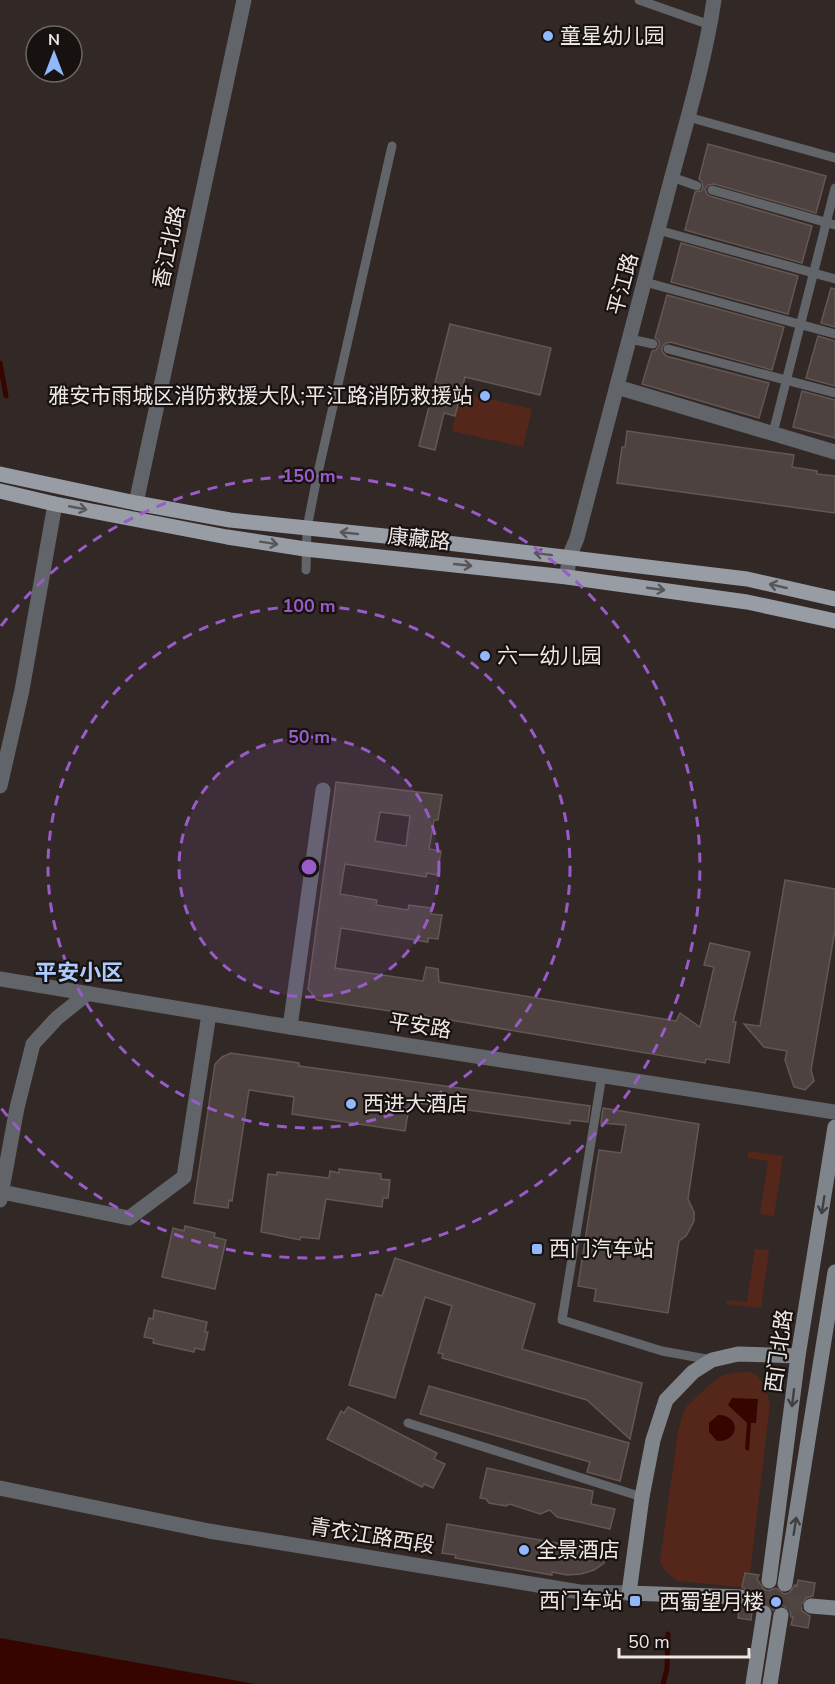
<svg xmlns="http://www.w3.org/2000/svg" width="835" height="1684" viewBox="0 0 835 1684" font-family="'Nunito Sans','Noto Sans SC',sans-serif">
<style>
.green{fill:#55271b}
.water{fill:#370500}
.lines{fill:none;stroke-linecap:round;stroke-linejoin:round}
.stream{stroke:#370500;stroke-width:5}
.building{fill:#4d423f;stroke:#635754;stroke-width:1.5;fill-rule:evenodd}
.secondary-tunnel{stroke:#4e4542;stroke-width:15;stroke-dasharray:15 8;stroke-linecap:butt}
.service{stroke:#616468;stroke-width:9}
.minor{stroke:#616468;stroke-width:15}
.tertiary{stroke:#616468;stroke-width:15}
.secondary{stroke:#80848b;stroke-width:15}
.primary{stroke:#979ca5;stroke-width:15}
.oneway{stroke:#57575a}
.oneway2{stroke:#414041}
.ring{fill:none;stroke:#985bc8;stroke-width:3;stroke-dasharray:10 8}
.poi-dot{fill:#91b8fd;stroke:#171210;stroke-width:2}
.labels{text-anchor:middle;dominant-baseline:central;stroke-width:4.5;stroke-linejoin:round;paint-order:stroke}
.poi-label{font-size:21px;fill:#efe7e5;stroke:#171210;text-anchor:start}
.street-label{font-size:21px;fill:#efe7e5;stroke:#171210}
.neighbourhood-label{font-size:22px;font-weight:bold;fill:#adcbff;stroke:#171210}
.centre{fill:#985bc8;stroke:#171210;stroke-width:3}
.ring-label{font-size:18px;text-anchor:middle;font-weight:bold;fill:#985bc8;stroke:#171210;stroke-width:4.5;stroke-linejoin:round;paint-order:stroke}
</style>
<rect width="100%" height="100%" fill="#322825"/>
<g class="green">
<polygon points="461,392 532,409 523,447 452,431"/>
<polygon points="748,1151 783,1156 774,1216 760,1214 768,1161 748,1158"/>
<polygon points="755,1249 769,1250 761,1308 727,1304 727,1300 747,1302"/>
<path d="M732 1373C738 1373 748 1371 753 1373 763 1377 767 1394 770 1404L750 1574 745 1573 742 1587 678 1581 665 1571 660 1561 678 1432 682 1416 687 1406 708 1386 722 1376Z"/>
</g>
<g class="water">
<polygon points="732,1398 758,1399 756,1423 751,1423 749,1451 745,1449 747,1423 728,1405"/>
<path d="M718 1415C741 1415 740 1442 717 1441L709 1432V1423Z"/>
<polygon points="0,1638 255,1684 0,1684"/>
</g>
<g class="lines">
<g class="stream">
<polyline points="0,363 6,396"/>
<polyline points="663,1684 667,1669 668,1634"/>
</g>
</g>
<g class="building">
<polygon points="708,144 826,176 816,213 714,184 708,185 705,189 707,194 710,196 812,226 802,263 685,230 695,192 701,191 703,188 702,182 699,179"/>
<polygon points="681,243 798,276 788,314 671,282"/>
<polygon points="831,288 835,289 835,327 821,323"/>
<polygon points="667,295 784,327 772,370 670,342 666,343 662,347 662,351 666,356 769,383 759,418 642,384 652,351 656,350 659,346 659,341 655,338"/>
<polygon points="450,324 551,348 540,395 465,377 455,416 444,413 435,450 419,446"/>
<polygon points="818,336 835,341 835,386 806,378"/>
<polygon points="802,391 835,400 835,438 793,427"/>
<polygon points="627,431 794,455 792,467 817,471 817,474 835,476 835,513 617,483 622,447 625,447"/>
<path d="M336 782 442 795 438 820H434L429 849 441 851 437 875 427 873 426 877 345 864 340 894 377 900 376 905 408 910 409 905 431 908V914L442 915 438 939 428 938V942L341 928 335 968 423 981 426 967 438 969 439 982 676 1021 680 1013 700 1027 714 967 704 965 710 943 750 952 733 1022H736L729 1063 706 1059 705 1063 450 1020 317 1000 308 989ZM380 812 410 816 406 846 375 841Z"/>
<polygon points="785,880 835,889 835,930 811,1070 814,1081 805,1090 794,1087 785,1060 787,1051 764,1047 744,1024 760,1026"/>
<polygon points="231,1053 299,1063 299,1066 314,1068 590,1106 588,1122 570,1120 570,1124 410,1102 405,1131 292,1114 294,1097 249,1090 232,1201 229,1200 228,1208 194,1203 215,1064 222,1057"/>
<polygon points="603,1108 699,1124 688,1199 694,1212 694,1221 686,1236 679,1241 668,1313 594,1301 596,1289 578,1286 599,1150 621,1153 626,1125 601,1123"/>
<polygon points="339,1169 381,1174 381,1179 390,1180 388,1198 383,1198 382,1207 326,1199 319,1239 301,1237 300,1240 261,1232 268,1174 277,1175 277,1172 329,1178 330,1171 339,1173"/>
<polygon points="185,1226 215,1233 214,1237 226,1240 215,1289 162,1277 173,1228 184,1231"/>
<polygon points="395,1258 535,1304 522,1349 642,1383 630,1439 587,1400 442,1358 443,1354 438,1353 452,1306 425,1297 395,1398 349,1385 376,1294 382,1296"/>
<polygon points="154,1310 207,1322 205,1332 208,1332 204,1350 195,1348 194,1352 153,1343 154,1339 144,1337 149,1318 153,1319"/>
<polygon points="429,1386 629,1443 620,1481 587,1472 590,1462 420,1414"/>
<polygon points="348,1407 437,1453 434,1459 445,1464 433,1488 424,1484 422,1487 327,1439 341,1411 344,1413"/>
<polygon points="487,1468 593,1491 591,1504 615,1509 610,1529 557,1517 550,1510 540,1514 510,1504 506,1506 489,1503 486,1499 480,1498"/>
<polygon points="447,1524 605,1551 604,1563 594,1570 581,1574 567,1575 552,1572 552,1575 455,1558 456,1555 442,1553"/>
<polygon points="745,1573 759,1575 757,1579 764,1589 768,1591 776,1588 784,1594 789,1593 795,1585 797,1586 798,1580 815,1583 813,1596 806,1598 801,1605 802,1611 810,1616 808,1628 791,1625 793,1617 791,1617 790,1611 782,1605 773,1610 770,1605 761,1604 752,1611 751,1620 738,1618 739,1607 746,1605 751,1598 749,1592 742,1587"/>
</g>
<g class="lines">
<polyline class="secondary-tunnel" points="741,1597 811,1606"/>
<g class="service">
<polyline points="639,0 710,25"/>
<polyline points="688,117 835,158"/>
<polyline points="672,177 697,186"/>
<polyline points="712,190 835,225"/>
<polyline points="658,230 835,279"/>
<polyline points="645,282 835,334"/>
<polyline points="630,339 653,344"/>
<polyline points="668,349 835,393"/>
<polyline points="773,433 835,188"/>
<polyline points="306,570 307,528 317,477 392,146"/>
<polyline points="602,1075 562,1320 662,1351 712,1360"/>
<polyline points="408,1423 642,1497"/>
</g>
<g class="minor">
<polyline points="617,387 835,452"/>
<polyline points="136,503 244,0"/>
<path d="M567 577 569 557 577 538C607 425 637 312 666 199 683 133 704 67 714 0"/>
<polyline points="0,786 22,690 55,504"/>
<polyline points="0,979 290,1027 835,1112"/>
<polyline points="290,1027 323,790"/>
<polyline points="0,1194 2,1192 129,1218 184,1177 209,1014"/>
<polyline points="0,1200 17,1108 33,1044 57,1018 87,994"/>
</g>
<polyline class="tertiary" points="0,1488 209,1531 580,1592 629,1593"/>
<g class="secondary">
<polyline points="769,1581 798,1356 835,1127"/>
<polyline points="785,1584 835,1272"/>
<polyline points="741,1597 629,1593 642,1497 653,1440 666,1400 693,1372 712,1360 738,1354 798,1356"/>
<polyline points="811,1606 835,1608"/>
<polyline points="753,1684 764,1613"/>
<polyline points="770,1684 781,1615"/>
</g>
<g class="primary">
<polyline points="0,474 136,503 230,520 414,539 747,579 835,599"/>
<polyline points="0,491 55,504 227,537 305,549 567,577 747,602 835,621"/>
</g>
</g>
<defs><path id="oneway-shaft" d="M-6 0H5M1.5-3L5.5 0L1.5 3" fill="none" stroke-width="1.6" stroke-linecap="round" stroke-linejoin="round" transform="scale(1.5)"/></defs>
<g class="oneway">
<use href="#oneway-shaft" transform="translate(78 508) rotate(11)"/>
<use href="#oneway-shaft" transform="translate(349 533) rotate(-174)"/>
<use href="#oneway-shaft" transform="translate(269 543) rotate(9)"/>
<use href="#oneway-shaft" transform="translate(543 554) rotate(-173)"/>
<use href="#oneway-shaft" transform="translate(463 565) rotate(6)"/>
<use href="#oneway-shaft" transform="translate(778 586) rotate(-167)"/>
<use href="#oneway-shaft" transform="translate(656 589) rotate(8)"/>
</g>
<g class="oneway2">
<use href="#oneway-shaft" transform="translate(823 1205) rotate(99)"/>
<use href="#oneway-shaft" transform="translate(793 1398) rotate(97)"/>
<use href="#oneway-shaft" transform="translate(795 1526) rotate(-81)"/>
</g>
<circle cx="309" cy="867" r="130" fill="#985bc8" fill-opacity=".12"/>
<g class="ring">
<circle cx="309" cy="867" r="130"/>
<circle cx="309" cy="867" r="261"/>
<path d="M1 626A391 391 0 1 1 1 1108"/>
</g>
<g class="poi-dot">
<circle cx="548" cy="36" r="6"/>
<circle cx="485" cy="396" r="6"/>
<circle cx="485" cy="656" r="6"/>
<circle cx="351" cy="1104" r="6"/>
<rect x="531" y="1243" width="12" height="12" rx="3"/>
<circle cx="524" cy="1550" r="6"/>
<rect x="629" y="1595" width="12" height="12" rx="3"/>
<circle cx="776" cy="1602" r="6"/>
</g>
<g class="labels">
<g class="poi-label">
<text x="560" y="36">童星幼儿园</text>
<text x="473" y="396" text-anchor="end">雅安市雨城区消防救援大队;平江路消防救援站</text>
<text x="497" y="656">六一幼儿园</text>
<text x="363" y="1104">西进大酒店</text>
<text x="549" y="1249">西门汽车站</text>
<text x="536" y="1550">全景酒店</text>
<text x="623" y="1601" text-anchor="end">西门车站</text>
<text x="764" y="1602" text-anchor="end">西蜀望月楼</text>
</g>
<g class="street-label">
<text transform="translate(169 247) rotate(-78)">香江北路</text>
<text transform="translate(623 284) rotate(-75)">平江路</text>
<text transform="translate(419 539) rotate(6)">康藏路</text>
<text transform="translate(420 1026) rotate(9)">平安路</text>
<text transform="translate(779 1351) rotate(-82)">西门北路</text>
<text transform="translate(372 1536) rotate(9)">青衣江路西段</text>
</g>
<g class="neighbourhood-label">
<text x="79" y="973">平安小区</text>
</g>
</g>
<circle cx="309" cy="867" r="9" class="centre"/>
<g class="ring-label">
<text x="309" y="482">150 m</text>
<text x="309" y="612">100 m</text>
<text x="309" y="743">50 m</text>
</g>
<g transform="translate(54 54)"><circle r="28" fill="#171210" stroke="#6d6765" stroke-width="1.5"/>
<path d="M0-4.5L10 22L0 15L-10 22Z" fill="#91b8fd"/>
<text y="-9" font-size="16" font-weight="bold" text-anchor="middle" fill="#efe7e5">N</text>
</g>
<path d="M619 1648v9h130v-9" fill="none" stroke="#efe7e5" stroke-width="3"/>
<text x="628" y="1648" font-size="18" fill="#efe7e5" stroke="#171210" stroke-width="4.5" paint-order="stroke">50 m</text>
</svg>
